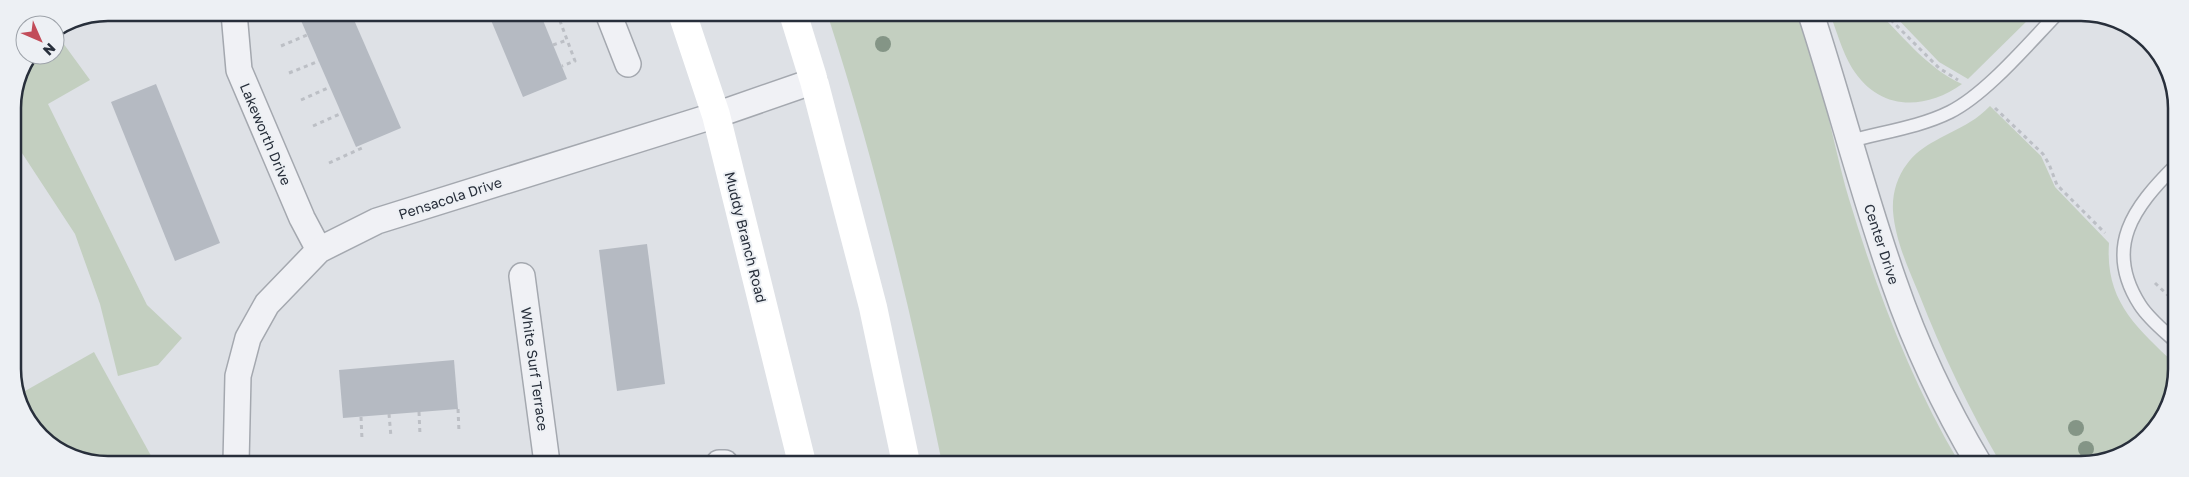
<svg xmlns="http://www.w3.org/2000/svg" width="2189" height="477" viewBox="0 0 2189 477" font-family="'Golos Text',sans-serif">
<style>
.green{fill:#c3cfc0}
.building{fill:#b5bac2}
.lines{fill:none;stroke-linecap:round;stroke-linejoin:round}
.lane-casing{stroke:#a4a8af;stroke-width:15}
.street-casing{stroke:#a4a8af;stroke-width:28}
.path{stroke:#bcbfc5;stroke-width:3;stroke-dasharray:4 4;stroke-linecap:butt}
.lane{stroke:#f0f1f5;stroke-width:12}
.street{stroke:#f0f1f5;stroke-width:25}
.secondary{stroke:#fff;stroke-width:28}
.tree{fill:#849586}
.labels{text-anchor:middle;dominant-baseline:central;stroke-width:4;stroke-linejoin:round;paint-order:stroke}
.street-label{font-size:14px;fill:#282f3b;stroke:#edf0f4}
.rim{fill:none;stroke:#282f3b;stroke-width:2.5}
</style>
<rect width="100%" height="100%" fill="#dee1e6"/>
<g class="green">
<path d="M827 13 1796 14C1821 68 1832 141 1849 199 1877 291 1911 382 1960 464L942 463C911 311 875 161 827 13Z"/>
<path d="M1830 14H1880C1906 40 1929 69 1962 84 1924 111 1879 111 1852 68 1842 51 1837 32 1830 14Z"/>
<polygon points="1893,14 2034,14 1968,79 1939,62"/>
<polygon points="55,32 90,80 48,104 147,305 182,338 158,365 118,376 100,304 75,234 20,150 13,134 13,102 34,55 55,55"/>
<path d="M1990 106 2041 156 2055 187 2109 243C2105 301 2136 327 2175 364V387L2144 441 2087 464H2001C1969 409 1942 353 1919 294 1908 268 1895 239 1893 211 1892 194 1897 177 1907 164 1921 144 1949 135 1970 122 1977 118 1984 112 1990 106Z"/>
<polygon points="94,352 155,463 90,463 41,437 18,395"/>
</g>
<g class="building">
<polygon points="306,13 351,13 401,128 356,147 299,16"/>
<polygon points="488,13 540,13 567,79 523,97"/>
<polygon points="156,84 220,243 175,261 111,102"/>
<polygon points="647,244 665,384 617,391 599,250"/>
<polygon points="454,360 458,409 343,418 339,370"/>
</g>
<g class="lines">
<defs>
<g id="lane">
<path d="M1850 141C1883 132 1920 127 1950 112 1986 94 2028 44 2057 14"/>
<path d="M2175 166C2134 207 2103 247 2140 305 2149 319 2163 330 2175 341"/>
</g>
<g id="street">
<polyline points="234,13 239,70 302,218 319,250"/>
<polyline points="608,13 628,64"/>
<path d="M1811 14C1840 103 1863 194 1894 282 1916 346 1945 407 1979 464"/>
<polyline points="522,276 547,463"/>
<polyline points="236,463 238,376 248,338 267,304 319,250 377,221 716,115 814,81"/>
<polyline points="719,463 725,463"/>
</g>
</defs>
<use href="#lane" class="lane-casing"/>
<use href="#street" class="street-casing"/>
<g class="path">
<polyline points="557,13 575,61 562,66"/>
<polyline points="1885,14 1939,68 1958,80"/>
<polyline points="543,19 557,14"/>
<polyline points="553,45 567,40"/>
<polyline points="281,46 307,35"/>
<polyline points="289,73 319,61"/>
<polyline points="301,100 330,87"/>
<polyline points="1995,108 2043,154 2049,164 2057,185 2105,233"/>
<polyline points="313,126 342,113"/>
<polyline points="329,163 362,148 361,146"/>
<polyline points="2155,283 2175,302"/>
<polyline points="458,409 459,432"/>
<polyline points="419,412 420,435"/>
<polyline points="389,414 391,437"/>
<polyline points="361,417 362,439"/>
</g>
<use href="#lane" class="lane"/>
<use href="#street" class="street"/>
<g class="secondary">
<polyline points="682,13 716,115 802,463"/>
<polyline points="793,13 814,81 873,307 906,463"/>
</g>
</g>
<g class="tree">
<circle cx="883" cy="44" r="8"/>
<circle cx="2076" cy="428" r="8"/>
<circle cx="2086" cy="449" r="8"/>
</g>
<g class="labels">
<g class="street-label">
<text transform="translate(266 134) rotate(67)">Lakeworth Drive</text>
<text transform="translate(450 198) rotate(-18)">Pensacola Drive</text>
<text transform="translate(746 237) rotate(76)">Muddy Branch Road</text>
<text transform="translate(1882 244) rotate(72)">Center Drive</text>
<text transform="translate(535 369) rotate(82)">White Surf Terrace</text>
</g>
</g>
<path d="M0 0H2189V477H0ZM108 21H2081A87 87 0 0 1 2168 108V369A87 87 0 0 1 2081 456H108A87 87 0 0 1 21 369V108A87 87 0 0 1 108 21Z" fill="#edf0f4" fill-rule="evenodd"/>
<path class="rim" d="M108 21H2081A87 87 0 0 1 2168 108V369A87 87 0 0 1 2081 456H108A87 87 0 0 1 21 369V108A87 87 0 0 1 108 21Z"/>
<g transform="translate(40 40) rotate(135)"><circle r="24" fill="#edf0f4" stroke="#9ea3aa"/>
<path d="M0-4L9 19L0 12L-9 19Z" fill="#c24c59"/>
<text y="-8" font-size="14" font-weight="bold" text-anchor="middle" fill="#282f3b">N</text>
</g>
</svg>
